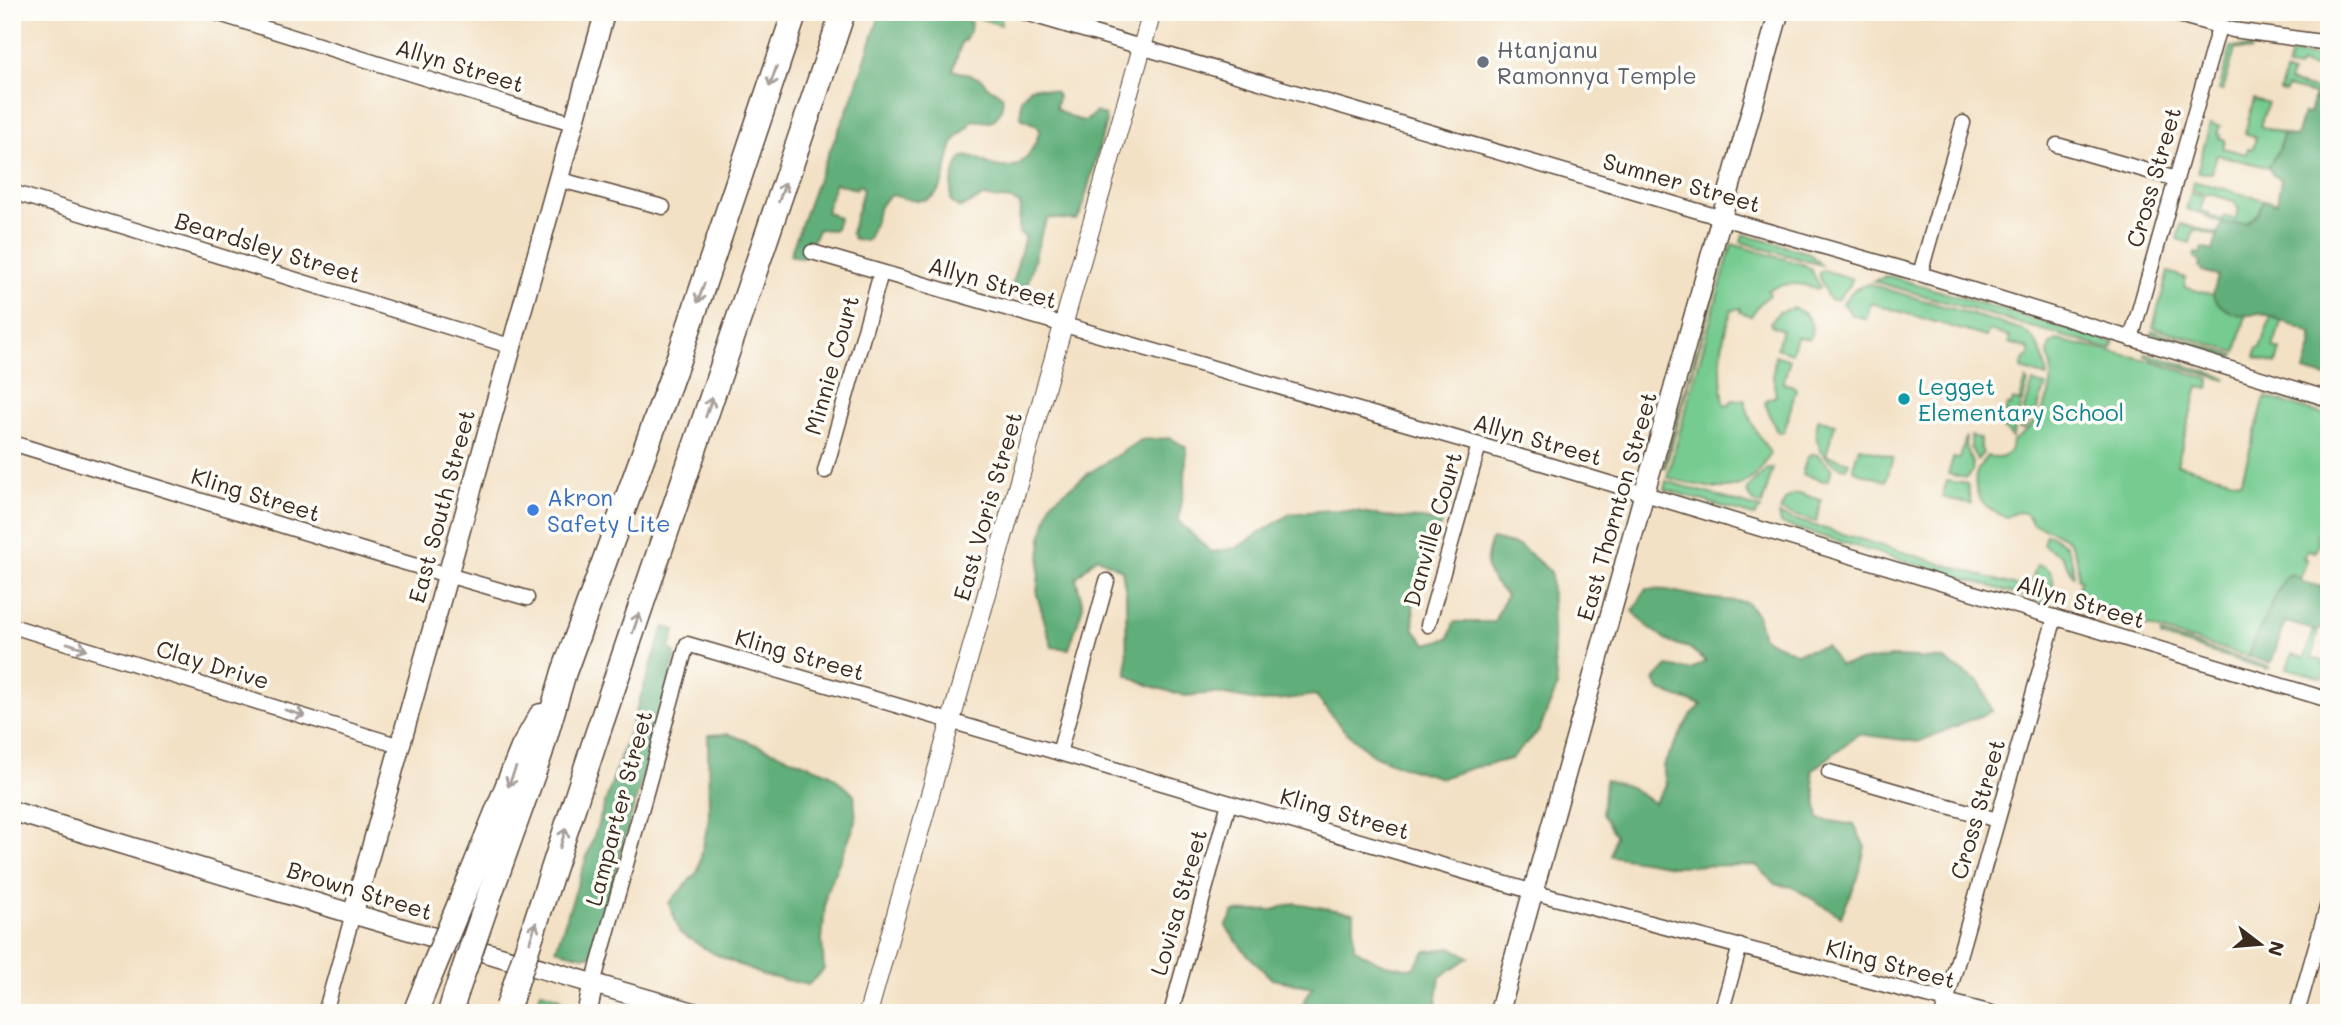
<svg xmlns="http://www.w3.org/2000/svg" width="2341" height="1025" viewBox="0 0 2341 1025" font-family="Mali,sans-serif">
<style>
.green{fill:#75cb90;stroke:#587a57;stroke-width:2}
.forest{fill:#60af7a;stroke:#4e6c4c;stroke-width:2}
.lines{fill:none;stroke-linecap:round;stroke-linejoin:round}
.minor-casing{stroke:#574537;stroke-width:17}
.tertiary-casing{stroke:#574537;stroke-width:20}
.secondary-casing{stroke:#574537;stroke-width:22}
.motorway-casing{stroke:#574537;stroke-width:27}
.minor{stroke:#fff;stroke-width:14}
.tertiary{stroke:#fff;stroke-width:18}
.secondary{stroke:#fff;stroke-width:19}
.motorway{stroke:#fff;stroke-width:24}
.motorway-bridge-casing{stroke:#574537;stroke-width:27;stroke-linecap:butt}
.motorway-bridge{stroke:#fff;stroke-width:24}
.oneway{stroke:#a79f9a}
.worship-dot{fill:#6b7280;stroke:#fdfcf7;stroke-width:2.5}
.culture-dot{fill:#0f9aa8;stroke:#fdfcf7;stroke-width:2.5}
.shop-dot{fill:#3f7fe0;stroke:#fdfcf7;stroke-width:2.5}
.labels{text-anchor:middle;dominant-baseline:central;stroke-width:7;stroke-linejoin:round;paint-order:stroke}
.worship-label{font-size:23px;fill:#5b616d;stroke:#fdfcf7;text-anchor:start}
.street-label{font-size:23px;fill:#3b2a1e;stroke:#fdfcf7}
.culture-label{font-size:23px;fill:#0d838f;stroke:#fdfcf7;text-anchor:start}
.shop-label{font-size:23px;fill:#366cbe;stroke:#fdfcf7;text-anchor:start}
</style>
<rect width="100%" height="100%" fill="#fdfcf7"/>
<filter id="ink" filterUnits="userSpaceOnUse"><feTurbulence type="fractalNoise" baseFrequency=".0143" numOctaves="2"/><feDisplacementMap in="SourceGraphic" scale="14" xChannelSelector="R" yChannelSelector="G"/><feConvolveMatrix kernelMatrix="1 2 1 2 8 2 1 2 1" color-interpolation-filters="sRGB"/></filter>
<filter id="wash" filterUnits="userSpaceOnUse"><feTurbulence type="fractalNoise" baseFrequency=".00686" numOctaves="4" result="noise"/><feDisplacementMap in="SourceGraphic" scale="28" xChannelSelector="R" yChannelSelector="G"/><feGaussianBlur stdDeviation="1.57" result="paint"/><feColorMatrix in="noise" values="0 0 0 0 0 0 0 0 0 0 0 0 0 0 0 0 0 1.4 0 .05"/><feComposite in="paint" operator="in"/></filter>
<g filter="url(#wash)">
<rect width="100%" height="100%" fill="#f3e1c5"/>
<g class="green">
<polygon points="960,12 987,12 1001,16 1001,25"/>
<polygon points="2231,47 2251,48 2251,51 2235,49 2223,91 2219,90"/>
<polygon points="2291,54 2329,58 2329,86 2320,98 2313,100 2315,94 2287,87 2285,92 2280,91 2285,72 2292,74 2289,82 2322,91 2328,72 2301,64 2298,69 2287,67"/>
<polygon points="2254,99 2268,103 2260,126 2283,134 2279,150 2268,167 2217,155 2211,173 2197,172 2210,124 2220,127 2217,134 2220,135 2219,138 2225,140 2223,148 2246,154 2248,148 2253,149 2256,138 2245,133"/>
<path d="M2194 182 2201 183 2264 200C2261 207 2259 215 2252 220 2242 228 2211 224 2204 214L2186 209 2191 193 2204 197 2200 211 2209 213V216L2223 220 2224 216 2236 219 2239 208 2236 206V202L2208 193 2207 195 2191 190Z"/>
<polygon points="2181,224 2218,234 2217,236 2194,229 2190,243 2177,239"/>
<polygon points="1743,234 1809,253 1821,265 1741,242"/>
<path d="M1732 244 1805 265 1811 270 1820 287 1817 289C1800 282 1785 282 1768 290L1770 295 1761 302 1751 316 1740 312V308L1732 310C1719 342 1719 369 1724 404L1729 406 1731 401 1744 399 1752 424 1770 453C1749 502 1708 489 1667 477Z"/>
<polygon points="1726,246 1727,247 1665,468 1663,468"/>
<polygon points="1824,270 1852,279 1850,285 1837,300 1832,300 1827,296 1819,274 1820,272"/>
<path d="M2168 272 2186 278 2184 287 2213 295C2219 308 2233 313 2246 315L2236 352 2153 327Z"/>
<polygon points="1889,276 2114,343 2112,349 2101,347 1873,281"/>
<path d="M1869 284 2023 330C2040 340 2044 358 2047 377L2021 369 2024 359 2029 356V349L2009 343 2010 337 1988 331 1986 337 1871 303 1866 319 1852 315 1843 303 1853 290Z"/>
<path d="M1793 308C1808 312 1816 325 1809 339L1797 337 1792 353 1777 348 1782 330 1771 325 1770 323 1779 312Z"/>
<polygon points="2271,316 2281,322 2273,348 2280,350 2276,364 2255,357 2257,348 2260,348"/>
<polygon points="2153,331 2234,355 2233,358 2152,334"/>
<path d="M2057 340 2139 358 2210 379 2209 389 2198 387 2177 464 2241 482 2265 397 2329 416 2328 526H2323L2316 537 2319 543 2315 552 2308 550 2303 558 2307 560 2300 580 2297 577H2285L2247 656 2075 605 2081 580 2078 579C2080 541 2064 534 2032 524 2028 511 2018 509 2007 517 1978 508 1964 482 1987 456 2000 461 2011 457 2012 442 2036 425 2055 399 2051 368 2050 361 2046 353 2049 347 2050 342 2053 342 2057 340Z"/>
<polygon points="2146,353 2227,378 2226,380 2156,360 2145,356"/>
<polygon points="1775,355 1790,360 1783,383 1793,386 1796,389 1784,432 1780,433 1776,430 1765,403 1767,399 1776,396 1773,375"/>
<polygon points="2026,380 2028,383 2012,438 2007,431 2001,428 2007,405 2011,406 2013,400 2019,402"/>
<polygon points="2033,382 2046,386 2036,412 2023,429 2019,428"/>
<polygon points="2268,390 2329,408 2329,411 2266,393"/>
<path d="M1817 419 1835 424 1826 455 1849 462 1846 468C1823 464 1812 440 1817 419Z"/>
<path d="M1966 436C1963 455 1983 468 1965 478L1948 474 1953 458 1960 459Z"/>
<polygon points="1971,436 1980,439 1980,446 1983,453 1977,460 1971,448"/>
<polygon points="1859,447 1893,457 1886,481 1854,471 1853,467"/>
<polygon points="1812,454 1818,455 1832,469 1828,480 1824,481 1802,474 1807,458"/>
<path d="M1773 468 1762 505C1754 503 1745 497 1748 488L1766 470Z"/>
<polygon points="1666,481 1761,509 1754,516 1664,489"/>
<polygon points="1947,481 1967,484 1971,504 1942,497"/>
<polygon points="1795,494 1802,494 1821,500 1816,522 1780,511 1786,499"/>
<polygon points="1779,515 2050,596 2046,603 1781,524"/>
<path d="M2046 534C2068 540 2073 556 2074 577L2062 556 2043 545Z"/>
<path d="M2037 565C2053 566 2055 579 2052 592L2030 586Z"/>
<polygon points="2314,630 2318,631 2312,658 2323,661 2322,665 2326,666 2323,678 2287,668 2292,654 2305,658"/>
<polygon points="2161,634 2270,667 2267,669 2161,637"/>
<polygon points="541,992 561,998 569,1013 534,1013"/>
</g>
<g class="forest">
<path d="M881 12H946L971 22 970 31 964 41H962L953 70 983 79 986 86 1002 95C1004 105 1000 117 990 122L973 120C968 130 960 132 955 140 945 157 949 197 923 200 913 202 901 197 891 195 874 204 877 228 866 241L854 239 851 233 863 190 862 186 859 185 856 189 835 183 826 212 839 218 836 228 833 230 819 229 802 258 790 255 819 176 851 101Z"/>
<path d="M2329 86V378L2304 371 2311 347V334C2305 330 2265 313 2260 313 2256 313 2253 315 2250 315 2235 316 2219 309 2213 295L2218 276 2202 271 2199 267 2200 263 2194 257 2195 253 2200 254 2202 248 2213 251 2219 230 2223 224 2247 223 2259 212 2264 200 2277 203 2281 179 2273 175 2268 167 2279 150 2283 134 2296 137 2303 113 2309 114 2313 100 2320 98Z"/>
<path d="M1037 87 1056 92 1058 97 1056 107C1060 113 1078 121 1086 121L1096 112 1105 116 1106 122 1081 213 1076 220H1073L1048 218 1042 231 1027 286 1024 288 1012 284 1025 236 1019 233 1020 204 1012 200 983 197 960 208 951 202C950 187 953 168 963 157 974 154 979 160 989 164 1019 175 1031 157 1040 130L1036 125 1021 118V99L1030 88Z"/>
<path d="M1171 438 1187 448 1184 489 1178 521 1211 552 1236 548 1290 514 1328 510 1356 511 1395 518 1422 519 1439 522 1441 524 1413 601 1414 630 1427 644 1449 638 1454 622H1494L1506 595C1485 575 1482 566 1492 539L1520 546 1551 572 1554 659 1557 687 1539 731 1511 759 1475 767 1441 778 1398 765 1373 755 1342 728 1315 695 1263 702 1214 693 1186 696 1151 686 1127 675 1126 594 1122 570 1097 557 1076 578 1083 606 1069 649 1052 647 1037 595 1042 537 1051 502 1089 473 1141 440Z"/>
<polygon points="2291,574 2298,577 2302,582 2322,587 2321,592 2329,594 2329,627 2323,626 2318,631 2285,622 2271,663 2247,656 2285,577"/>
<polygon points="1646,589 1667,590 1705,598 1746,602 1757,615 1763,638 1796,653 1826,646 1839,665 1891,657 1943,659 1980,683 1992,711 1918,742 1858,734 1812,771 1819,819 1854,825 1865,847 1858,878 1841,916 1792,887 1775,884 1756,865 1673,866 1611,856 1615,835 1602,814 1605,780 1630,787 1654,803 1666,785 1663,766 1691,715 1702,705 1660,691 1654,680 1667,666 1691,670 1706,661 1689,648 1670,642 1649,628 1633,611"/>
<polygon points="664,627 675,630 670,649 675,653 675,660 594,949 591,956 583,956 556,949"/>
<polygon points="729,734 829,773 854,794 856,822 826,893 822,940 824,969 808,985 762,975 713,953 680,933 669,903 698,871 709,817 708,735"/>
<polygon points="1295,903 1354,913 1354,948 1380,963 1412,969 1426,951 1453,948 1469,957 1440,977 1435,1011 1444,1013 1298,1013 1312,987 1272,979 1244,951 1226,927 1234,912 1273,910"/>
</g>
</g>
<g filter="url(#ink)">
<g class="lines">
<defs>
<g id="minor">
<polyline points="213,12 514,106 573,123"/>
<polyline points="1022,12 1722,218 1920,274 2329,399"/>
<polyline points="2168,12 2233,30 2329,43"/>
<polyline points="2057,145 2176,179"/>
<polyline points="557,179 663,207"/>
<polyline points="12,192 510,346"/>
<polyline points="812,252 1542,463 2329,700"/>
<polyline points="1920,274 1963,123"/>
<polyline points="2131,339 2219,27"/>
<polyline points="12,443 392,559 527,598"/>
<polyline points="825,471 881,273"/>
<polyline points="1428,625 1479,445"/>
<polyline points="12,626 400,746"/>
<polyline points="1059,753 1107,581"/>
<polyline points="1829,772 1997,820"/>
<polyline points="593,984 687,644 1551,897 1992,1013"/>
<polyline points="325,1013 353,914"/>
<polyline points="1171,1013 1229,803"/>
<polyline points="1721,1013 1740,946"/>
<polyline points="1943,1013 2055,617"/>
<polyline points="2297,1013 2329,900"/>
</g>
<polyline id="tertiary" points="868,1013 1152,12"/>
<g id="secondary">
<polyline points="12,811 353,914 695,1013"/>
<polyline points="353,914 605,12"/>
<polyline points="587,1013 593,984"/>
<polyline points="1499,1013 1779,12"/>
</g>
<g id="motorway">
<polyline points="468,884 523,748 541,716"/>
<polyline points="491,891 540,754 564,672 679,357 795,12"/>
<polyline points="542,903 597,735 843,12"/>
<polyline points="415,1013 427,983"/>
<polyline points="450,1013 456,993"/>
</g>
</defs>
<use href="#minor" class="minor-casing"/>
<use href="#tertiary" class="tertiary-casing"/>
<use href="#secondary" class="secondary-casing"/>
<use href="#motorway" class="motorway-casing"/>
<use href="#minor" class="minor"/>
<use href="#tertiary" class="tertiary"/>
<use href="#secondary" class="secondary"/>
<use href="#motorway" class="motorway"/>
<defs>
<g id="motorway-bridge">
<polyline points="427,983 468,884"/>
<polyline points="456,993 491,891"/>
<polyline points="508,1007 542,903"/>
</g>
</defs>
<use href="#motorway-bridge" class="motorway-bridge-casing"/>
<use href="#motorway-bridge" class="motorway-bridge"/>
</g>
<defs><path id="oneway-shaft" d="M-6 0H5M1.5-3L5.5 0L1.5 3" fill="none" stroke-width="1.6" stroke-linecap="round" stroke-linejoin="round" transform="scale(1.75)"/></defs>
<g class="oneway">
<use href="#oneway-shaft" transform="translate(773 77) rotate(109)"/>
<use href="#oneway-shaft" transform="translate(782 192) rotate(-71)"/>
<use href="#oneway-shaft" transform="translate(701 293) rotate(109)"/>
<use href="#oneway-shaft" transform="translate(709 407) rotate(-71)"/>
<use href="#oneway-shaft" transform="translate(636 623) rotate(-71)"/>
<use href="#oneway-shaft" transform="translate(77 646) rotate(17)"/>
<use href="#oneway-shaft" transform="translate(295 713) rotate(17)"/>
<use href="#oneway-shaft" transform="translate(512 777) rotate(112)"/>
<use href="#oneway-shaft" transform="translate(563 838) rotate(-72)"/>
<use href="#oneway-shaft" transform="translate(533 932) rotate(-72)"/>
</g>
</g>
<circle class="worship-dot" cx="1483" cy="62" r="7"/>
<circle class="culture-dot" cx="1904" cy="399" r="7"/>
<circle class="shop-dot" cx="533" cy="510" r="7"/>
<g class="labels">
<g class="worship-label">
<text x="1497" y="49">Htanjanu<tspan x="1497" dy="26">Ramonnya Temple</tspan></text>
</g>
<g class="street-label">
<text transform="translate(460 65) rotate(17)">Allyn Street</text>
<text transform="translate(2153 177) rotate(-74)">Cross Street</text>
<text transform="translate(1682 182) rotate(16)">Sumner Street</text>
<text transform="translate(268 247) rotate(17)">Beardsley Street</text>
<text transform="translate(993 282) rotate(16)">Allyn Street</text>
<text transform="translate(831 365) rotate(-74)">Minnie Court</text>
<text transform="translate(1538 439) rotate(16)">Allyn Street</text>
<text transform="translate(256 494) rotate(17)">Kling Street</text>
<text transform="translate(441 506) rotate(-75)">East South Street</text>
<text transform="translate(987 506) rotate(-74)">East Voris Street</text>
<text transform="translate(1616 506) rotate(-74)">East Thornton Street</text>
<text transform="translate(1432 529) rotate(-74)">Danville Court</text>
<text transform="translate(2081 601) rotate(17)">Allyn Street</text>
<text transform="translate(800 654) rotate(16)">Kling Street</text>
<text transform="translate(213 664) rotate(17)">Clay Drive</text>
<text transform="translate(618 808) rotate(-75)">Lamparter Street</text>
<text transform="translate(1977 809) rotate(-74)">Cross Street</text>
<text transform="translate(1345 813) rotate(16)">Kling Street</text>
<text transform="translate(360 890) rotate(17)">Brown Street</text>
<text transform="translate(1178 902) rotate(-74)">Lovisa Street</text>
<text transform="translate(1891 963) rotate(15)">Kling Street</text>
</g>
<g class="culture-label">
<text x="1918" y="386">Legget<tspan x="1918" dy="26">Elementary School</tspan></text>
</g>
<g class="shop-label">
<text x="547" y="497">Akron<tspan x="547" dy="26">Safety Lite</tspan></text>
</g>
</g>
<rect width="2341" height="1025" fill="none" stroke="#fdfcf7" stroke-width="42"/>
<g transform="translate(2260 944) rotate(106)" stroke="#fdfcf7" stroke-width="5" paint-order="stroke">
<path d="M0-5L12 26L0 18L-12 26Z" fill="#3b2a1e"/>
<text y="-10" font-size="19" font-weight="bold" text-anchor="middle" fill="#3b2a1e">N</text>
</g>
</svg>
